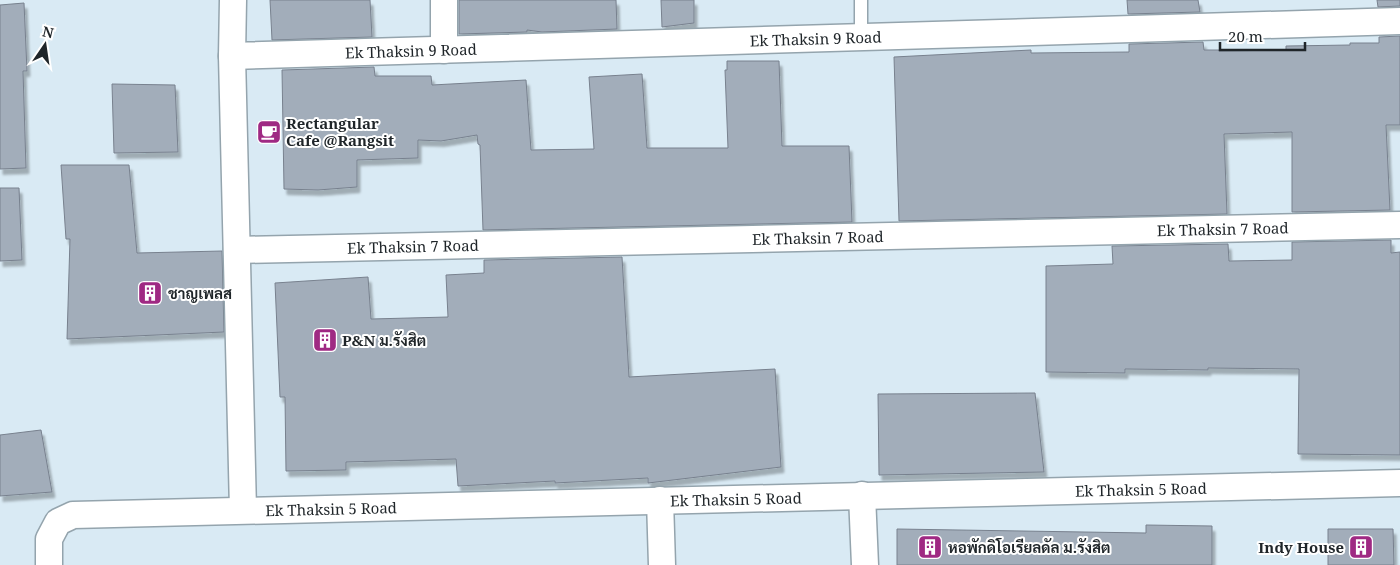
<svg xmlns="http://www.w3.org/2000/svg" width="1400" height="565" viewBox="0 0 1400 565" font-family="'Noto Serif',Sarabun,serif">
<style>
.building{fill:#a2adba;stroke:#78818e;filter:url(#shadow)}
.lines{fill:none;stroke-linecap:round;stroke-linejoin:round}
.lane-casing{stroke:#94a4ad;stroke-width:15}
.street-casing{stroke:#94a4ad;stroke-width:29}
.lane{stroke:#fff;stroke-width:12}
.street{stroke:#fff;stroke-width:26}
.labels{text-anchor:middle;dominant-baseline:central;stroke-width:4;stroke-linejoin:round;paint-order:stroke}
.street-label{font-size:15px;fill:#1f2529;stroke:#fff}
.poi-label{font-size:15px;font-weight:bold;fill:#1f2529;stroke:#fff;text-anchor:start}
</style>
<defs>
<filter id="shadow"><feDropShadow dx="3" dy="5.5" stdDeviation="1" flood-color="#0004"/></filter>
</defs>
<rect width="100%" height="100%" fill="#d9eaf4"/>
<g class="building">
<polygon points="270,0 370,0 372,37 272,40"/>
<polygon points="459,0 616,0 617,29 542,32 527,30 527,32 459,34"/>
<polygon points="661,0 694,0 694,23 662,27"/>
<polygon points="1127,0 1198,0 1200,12 1128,14"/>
<polygon points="1377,0 1400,0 1400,6 1378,7"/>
<polygon points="24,3 27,71 23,71 26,168 0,169 0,5"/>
<polygon points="1400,36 1400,125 1386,125 1390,210 1292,212 1292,132 1224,134 1227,214 899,221 894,57 1031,50 1031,53 1129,52 1129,44 1203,42 1204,50 1219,50 1219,51 1286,50 1286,46 1350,45 1350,43 1379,43 1379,37"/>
<polygon points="727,61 779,61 782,146 849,146 852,222 483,230 480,145 478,144 477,135 441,141 418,140 418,158 357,160 357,187 318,190 284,189 282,70 374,67 375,76 431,76 432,85 526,80 531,150 594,149 589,77 642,74 647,148 728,148 725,70 727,70"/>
<polygon points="112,84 175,85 178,152 114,153"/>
<polygon points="61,165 129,165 137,253 222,251 224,332 67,339 70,239 66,239"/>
<polygon points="0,188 19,188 22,260 0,261"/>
<polygon points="1391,240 1391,253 1400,252 1400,455 1298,454 1299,369 1208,368 1208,370 1125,369 1125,373 1046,372 1046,266 1113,264 1112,246 1228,244 1229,261 1292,260 1292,242"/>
<polygon points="622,257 629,377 775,369 781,467 648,483 648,478 555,483 555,481 458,486 456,459 346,462 346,470 286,471 285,397 280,397 275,283 368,277 371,319 448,317 446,275 484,273 484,260"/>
<polygon points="1035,393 1044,472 879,475 878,394"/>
<polygon points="41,430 52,492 0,496 0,435"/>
<polygon points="1146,525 1212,526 1212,565 897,565 897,529 1146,533"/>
<polygon points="1328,529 1393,529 1394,565 1328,565"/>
</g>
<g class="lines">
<defs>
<polyline id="lane" points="861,37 861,0"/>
<g id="street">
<polyline points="233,0 232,56 243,510"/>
<polyline points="444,0 444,50"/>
<path id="s1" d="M232 56 1400 21"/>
<path id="s2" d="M237 250 1400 225"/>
<polyline points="862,495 865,565"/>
<polyline points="660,500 662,565"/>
<path id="s3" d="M49 565V539L58 522 73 515 1400 483"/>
</g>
</defs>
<use href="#lane" class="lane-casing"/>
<use href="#street" class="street-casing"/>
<use href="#lane" class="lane"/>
<use href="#street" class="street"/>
</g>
<defs>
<symbol id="cafe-square" viewBox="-11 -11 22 22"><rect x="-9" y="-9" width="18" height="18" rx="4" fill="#9f2983" stroke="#fff"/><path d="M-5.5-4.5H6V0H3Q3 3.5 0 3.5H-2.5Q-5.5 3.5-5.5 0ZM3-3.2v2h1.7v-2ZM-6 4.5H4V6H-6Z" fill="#fff"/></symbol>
<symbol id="building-square" viewBox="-11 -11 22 22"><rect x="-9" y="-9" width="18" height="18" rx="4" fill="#9f2983" stroke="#fff"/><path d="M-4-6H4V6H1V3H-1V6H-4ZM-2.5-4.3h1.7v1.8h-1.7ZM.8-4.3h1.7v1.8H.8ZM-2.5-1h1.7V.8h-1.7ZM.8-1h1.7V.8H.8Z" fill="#fff"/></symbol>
</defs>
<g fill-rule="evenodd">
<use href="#cafe-square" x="255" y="118" width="28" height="28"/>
<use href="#building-square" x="136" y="279" width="28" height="28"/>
<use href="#building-square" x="311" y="326" width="28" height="28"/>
<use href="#building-square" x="916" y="533" width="28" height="28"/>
<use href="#building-square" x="1347" y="533" width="28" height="28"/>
</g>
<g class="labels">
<g class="street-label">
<text stroke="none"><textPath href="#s1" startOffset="584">Ek Thaksin 9 Road</textPath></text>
<text stroke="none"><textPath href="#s1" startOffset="179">Ek Thaksin 9 Road</textPath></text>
<text stroke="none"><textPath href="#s2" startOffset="986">Ek Thaksin 7 Road</textPath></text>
<text stroke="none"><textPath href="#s2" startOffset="581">Ek Thaksin 7 Road</textPath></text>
<text stroke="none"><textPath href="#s2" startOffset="176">Ek Thaksin 7 Road</textPath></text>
<text stroke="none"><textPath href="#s3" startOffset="1130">Ek Thaksin 5 Road</textPath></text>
<text stroke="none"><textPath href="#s3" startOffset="725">Ek Thaksin 5 Road</textPath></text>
<text stroke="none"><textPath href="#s3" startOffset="320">Ek Thaksin 5 Road</textPath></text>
</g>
<g class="poi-label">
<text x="286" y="123">Rectangular<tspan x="286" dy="17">Cafe @Rangsit</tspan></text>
<text x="168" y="293">ชาญเพลส</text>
<text x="342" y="340">P&amp;N ม.รังสิต</text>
<text x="948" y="547">หอพักดิโอเรียลดัล ม.รังสิต</text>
<text x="1344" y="547" text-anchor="end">Indy House</text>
</g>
</g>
<g transform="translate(45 45) rotate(13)" stroke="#ffffff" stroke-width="4" paint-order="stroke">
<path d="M0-4L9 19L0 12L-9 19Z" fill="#1f2529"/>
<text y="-8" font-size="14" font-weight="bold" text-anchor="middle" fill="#1f2529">N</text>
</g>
<path d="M1220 42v8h85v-8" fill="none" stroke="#1f2529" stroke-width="2.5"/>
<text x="1228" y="42" font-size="15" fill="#1f2529" stroke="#ffffff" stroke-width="4" paint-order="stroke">20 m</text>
</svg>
